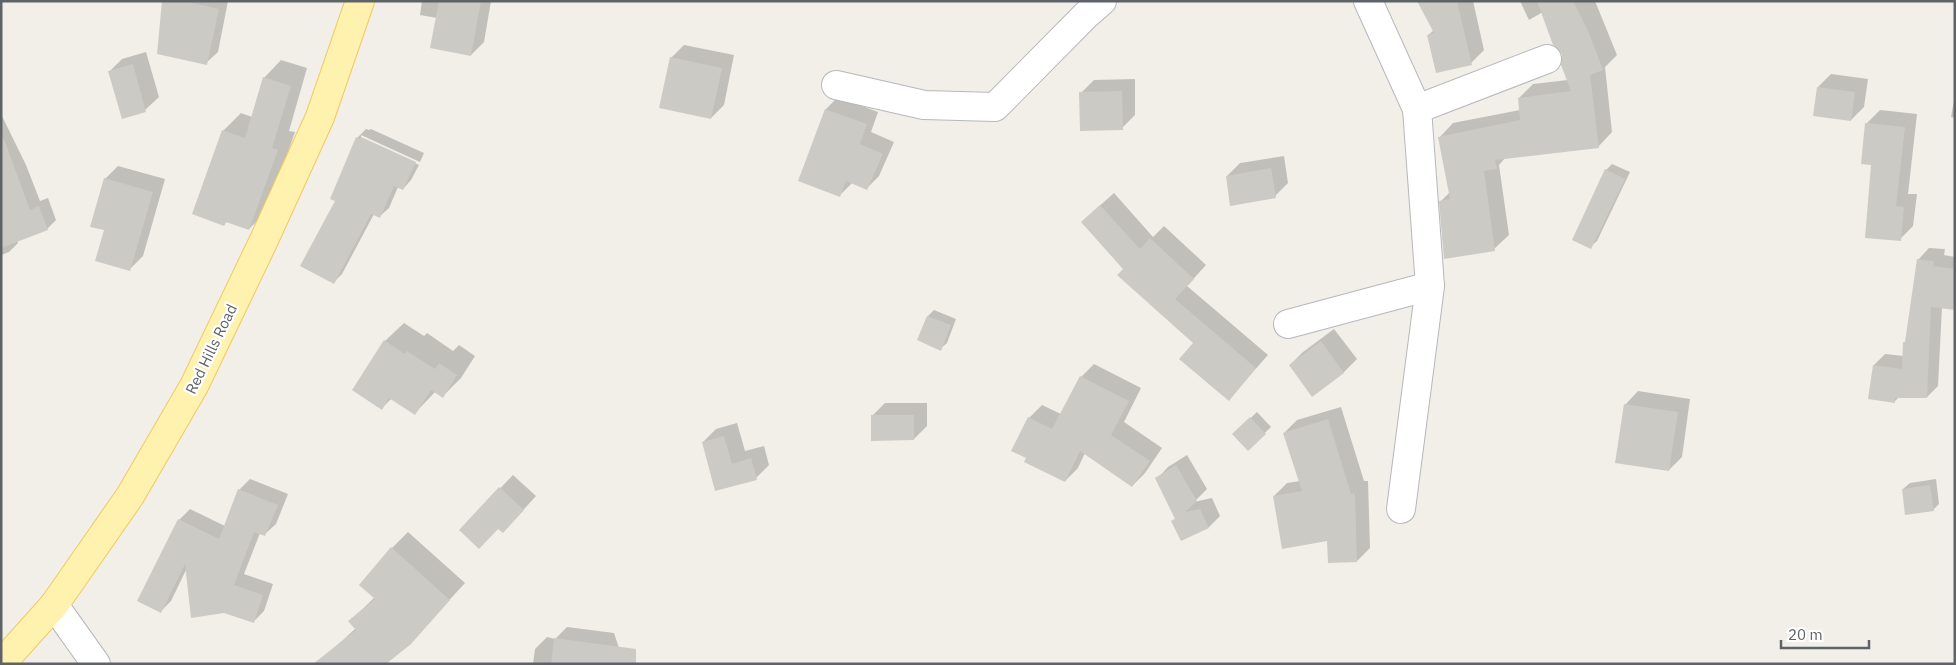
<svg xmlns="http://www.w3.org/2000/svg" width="1956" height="665" viewBox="0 0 1956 665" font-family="'IBM Plex Sans',sans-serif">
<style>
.shadow{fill:#0003}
.building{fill:#cccac5}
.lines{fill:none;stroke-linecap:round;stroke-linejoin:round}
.minor-casing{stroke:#b5b8bc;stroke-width:30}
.major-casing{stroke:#f2c960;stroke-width:30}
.minor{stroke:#fff;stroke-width:28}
.major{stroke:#fff2af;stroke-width:28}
.labels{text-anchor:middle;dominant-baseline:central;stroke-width:4.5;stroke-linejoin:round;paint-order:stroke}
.street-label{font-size:15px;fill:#5f6368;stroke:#fff}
</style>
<rect width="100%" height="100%" fill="#f1efe8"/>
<g class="shadow">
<polygon points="164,1 228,1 218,52 206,63"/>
<polygon points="422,1 491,1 484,42 471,55 437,18 420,15"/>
<polygon points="1418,1 1473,1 1484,50 1471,63 1428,35 1434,30"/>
<polygon points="1520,1 1595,1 1617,55 1605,67 1612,132 1598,147 1506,157 1499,165 1509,235 1494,249 1441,201 1450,192 1439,138 1453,123 1520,110 1519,98 1533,84 1568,80 1563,53 1543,12 1529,20"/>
<polygon points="684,45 734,55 724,105 711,118 671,58"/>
<polygon points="146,52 159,97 145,110 109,72 122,59"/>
<polygon points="281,60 307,68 289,131 295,132 267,211 249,229 227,221 224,225 223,131 241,113 252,117 264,78"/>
<polygon points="1831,74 1868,79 1864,107 1851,120 1818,87"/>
<polygon points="1135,79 1135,115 1122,128 1081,93 1094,80"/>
<polygon points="1955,95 1955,118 1951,117"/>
<polygon points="838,97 878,112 871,132 894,142 879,176 867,188 852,183 840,195 800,180 826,109"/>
<polygon points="1880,110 1917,114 1908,194 1917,194 1913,226 1900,239 1872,164 1867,123"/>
<polygon points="1,114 26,165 40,201 48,198 56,220 47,229 17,240 18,243 9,252 1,255"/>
<polygon points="366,129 369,130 371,129 424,153 420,162 361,135 361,138 419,165 411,180 403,189 398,187 389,208 380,216 374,214 342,274 334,282 337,201 357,138"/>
<polygon points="1284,156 1288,183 1275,196 1227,176 1240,163"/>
<polygon points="1612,164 1630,172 1597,241 1590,247 1606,170"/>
<polygon points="118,166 165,179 143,256 130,269 106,230 105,179"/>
<polygon points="1114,193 1153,237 1164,226 1206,265 1187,286 1268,355 1229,399 1194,343 1124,269 1096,209"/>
<polygon points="1929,248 1945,249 1944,255 1955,257 1955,307 1942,307 1938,386 1927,397 1899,397 1894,402 1874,365 1885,354 1904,356 1918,260"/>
<polygon points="934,310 956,319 947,343 940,349 928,316"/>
<polygon points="404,323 424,336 427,333 453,351 459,345 475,356 461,378 443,396 436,391 415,413 392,398 382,408 385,341"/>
<polygon points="1334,329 1357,359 1344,372 1313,395 1290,365 1303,352"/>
<polygon points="1094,364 1141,388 1124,422 1162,448 1145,473 1132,486 1085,453 1078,468 1065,481 1028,457 1029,418 1042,405 1061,414 1081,377"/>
<polygon points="1638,391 1690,399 1682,457 1669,470 1625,405"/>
<polygon points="885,403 927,403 927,426 914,439 872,416"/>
<polygon points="1341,407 1364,481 1368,481 1370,548 1357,561 1274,496 1287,483 1300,481 1284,433 1297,420"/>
<polygon points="1257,412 1271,427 1248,449 1234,434"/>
<polygon points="737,423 745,451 764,446 769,465 756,478 716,490 703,442 716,429"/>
<polygon points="1187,455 1207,489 1194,502 1212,498 1220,516 1209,527 1173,521 1176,518 1157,479 1168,467"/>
<polygon points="513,475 536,496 516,518 498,528 460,530"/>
<polygon points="250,479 288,494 276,524 265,534 260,533 244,574 273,584 264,611 253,622 186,570 171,601 160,612 179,520 190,509 225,526 239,490"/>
<polygon points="1936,479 1939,504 1933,510 1903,489 1910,483"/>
<polygon points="408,532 465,583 410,643 329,653 356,628 350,621 375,597 392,548"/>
<polygon points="567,627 614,633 621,654 611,664 533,664 535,649 547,637 555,639"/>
</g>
<g class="building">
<polygon points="162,1 184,1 219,9 207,65 157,54"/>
<polygon points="439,1 481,1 471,56 430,48"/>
<polygon points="1417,1 1457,1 1472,65 1436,73 1427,35 1434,33"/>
<polygon points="1537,1 1573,1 1589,33 1603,70 1590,75 1599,148 1495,160 1497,169 1484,171 1495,251 1444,259 1439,201 1450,199 1438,137 1520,120 1518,98 1571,91 1561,65 1562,54 1553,45"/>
<polygon points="670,57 722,68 711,119 659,108"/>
<polygon points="133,64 146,112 122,119 108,71"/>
<polygon points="263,77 291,86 272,148 278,150 249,230 226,222 224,226 192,214 222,130 245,138"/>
<polygon points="1817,87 1855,92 1851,121 1813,116"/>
<polygon points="1122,91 1123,130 1080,131 1079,92"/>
<polygon points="825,109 867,124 860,144 883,154 867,190 846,181 840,197 798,181"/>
<polygon points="1865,123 1905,127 1896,206 1904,207 1901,241 1865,238 1871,165 1861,164"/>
<polygon points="356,137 360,139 361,137 416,162 403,190 394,186 380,218 371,214 334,284 300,266 335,201 330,199"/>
<polygon points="1,139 4,139 30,210 39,206 48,230 1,248"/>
<polygon points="1271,168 1276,198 1230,206 1226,176"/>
<polygon points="1605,169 1625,179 1591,249 1572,240"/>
<polygon points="104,178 153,192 130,271 95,261 104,230 90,227"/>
<polygon points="1100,205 1140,249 1150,238 1194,279 1175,299 1256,368 1229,401 1179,359 1193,343 1117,275 1123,269 1081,222"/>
<polygon points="1917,259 1934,261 1933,266 1955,269 1955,310 1931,307 1927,398 1895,398 1895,403 1868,399 1873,365 1902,369 1903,342 1905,342"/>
<polygon points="927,316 951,325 941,351 917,340"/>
<polygon points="384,340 405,354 407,351 435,369 439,363 457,375 443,398 431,390 415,415 389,398 382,410 352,390"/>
<polygon points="1321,341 1344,373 1312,397 1289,365"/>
<polygon points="1080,376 1129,401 1111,435 1150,461 1132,487 1080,451 1065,482 1024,462 1026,458 1011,451 1028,417 1052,429"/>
<polygon points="1624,404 1678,412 1669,471 1615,463"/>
<polygon points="871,415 914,415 914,440 871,441"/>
<polygon points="1250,417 1266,434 1248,451 1232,434"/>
<polygon points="1328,419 1351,494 1355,493 1357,562 1328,563 1327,541 1282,549 1273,496 1302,491 1283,433"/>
<polygon points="724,436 732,464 751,458 757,480 715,491 702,442"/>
<polygon points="1176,465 1197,501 1185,512 1200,509 1209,528 1181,541 1171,521 1175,519 1155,478"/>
<polygon points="1930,485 1934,511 1905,515 1902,489"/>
<polygon points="499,487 524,510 503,533 498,529 479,549 459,530"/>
<polygon points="238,489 278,505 265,536 254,532 234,585 263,595 254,623 224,613 191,618 185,564 161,613 137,601 178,519 219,539"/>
<polygon points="391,547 450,600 411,644 386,664 313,664 356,630 348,621 375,599 359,585"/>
<polygon points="554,638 636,649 636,664 551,664"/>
</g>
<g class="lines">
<defs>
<g id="minor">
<polyline points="1368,1 1417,109 1430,286 1401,509"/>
<polyline points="836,85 924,105 995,107 1086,15 1102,1"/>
<polyline points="1417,109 1547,59"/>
<polyline points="1288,324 1430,286"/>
<polyline points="54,605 96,664"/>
</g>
<polyline id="major" points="1,664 54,605 130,496 194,386 264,240 320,117 360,1"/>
</defs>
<use href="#minor" class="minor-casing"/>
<use href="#major" class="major-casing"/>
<use href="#minor" class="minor"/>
<use href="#major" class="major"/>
</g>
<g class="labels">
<g class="street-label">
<text transform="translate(211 349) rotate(-64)">Red Hills Road</text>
</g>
</g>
<rect width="1956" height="665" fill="none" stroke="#5f6368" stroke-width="5"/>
<path d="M1781 640v8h88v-8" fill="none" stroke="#5f6368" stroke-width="2.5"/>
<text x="1788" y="640" font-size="15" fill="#5f6368" stroke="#ffffff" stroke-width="4" paint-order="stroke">20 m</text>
</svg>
